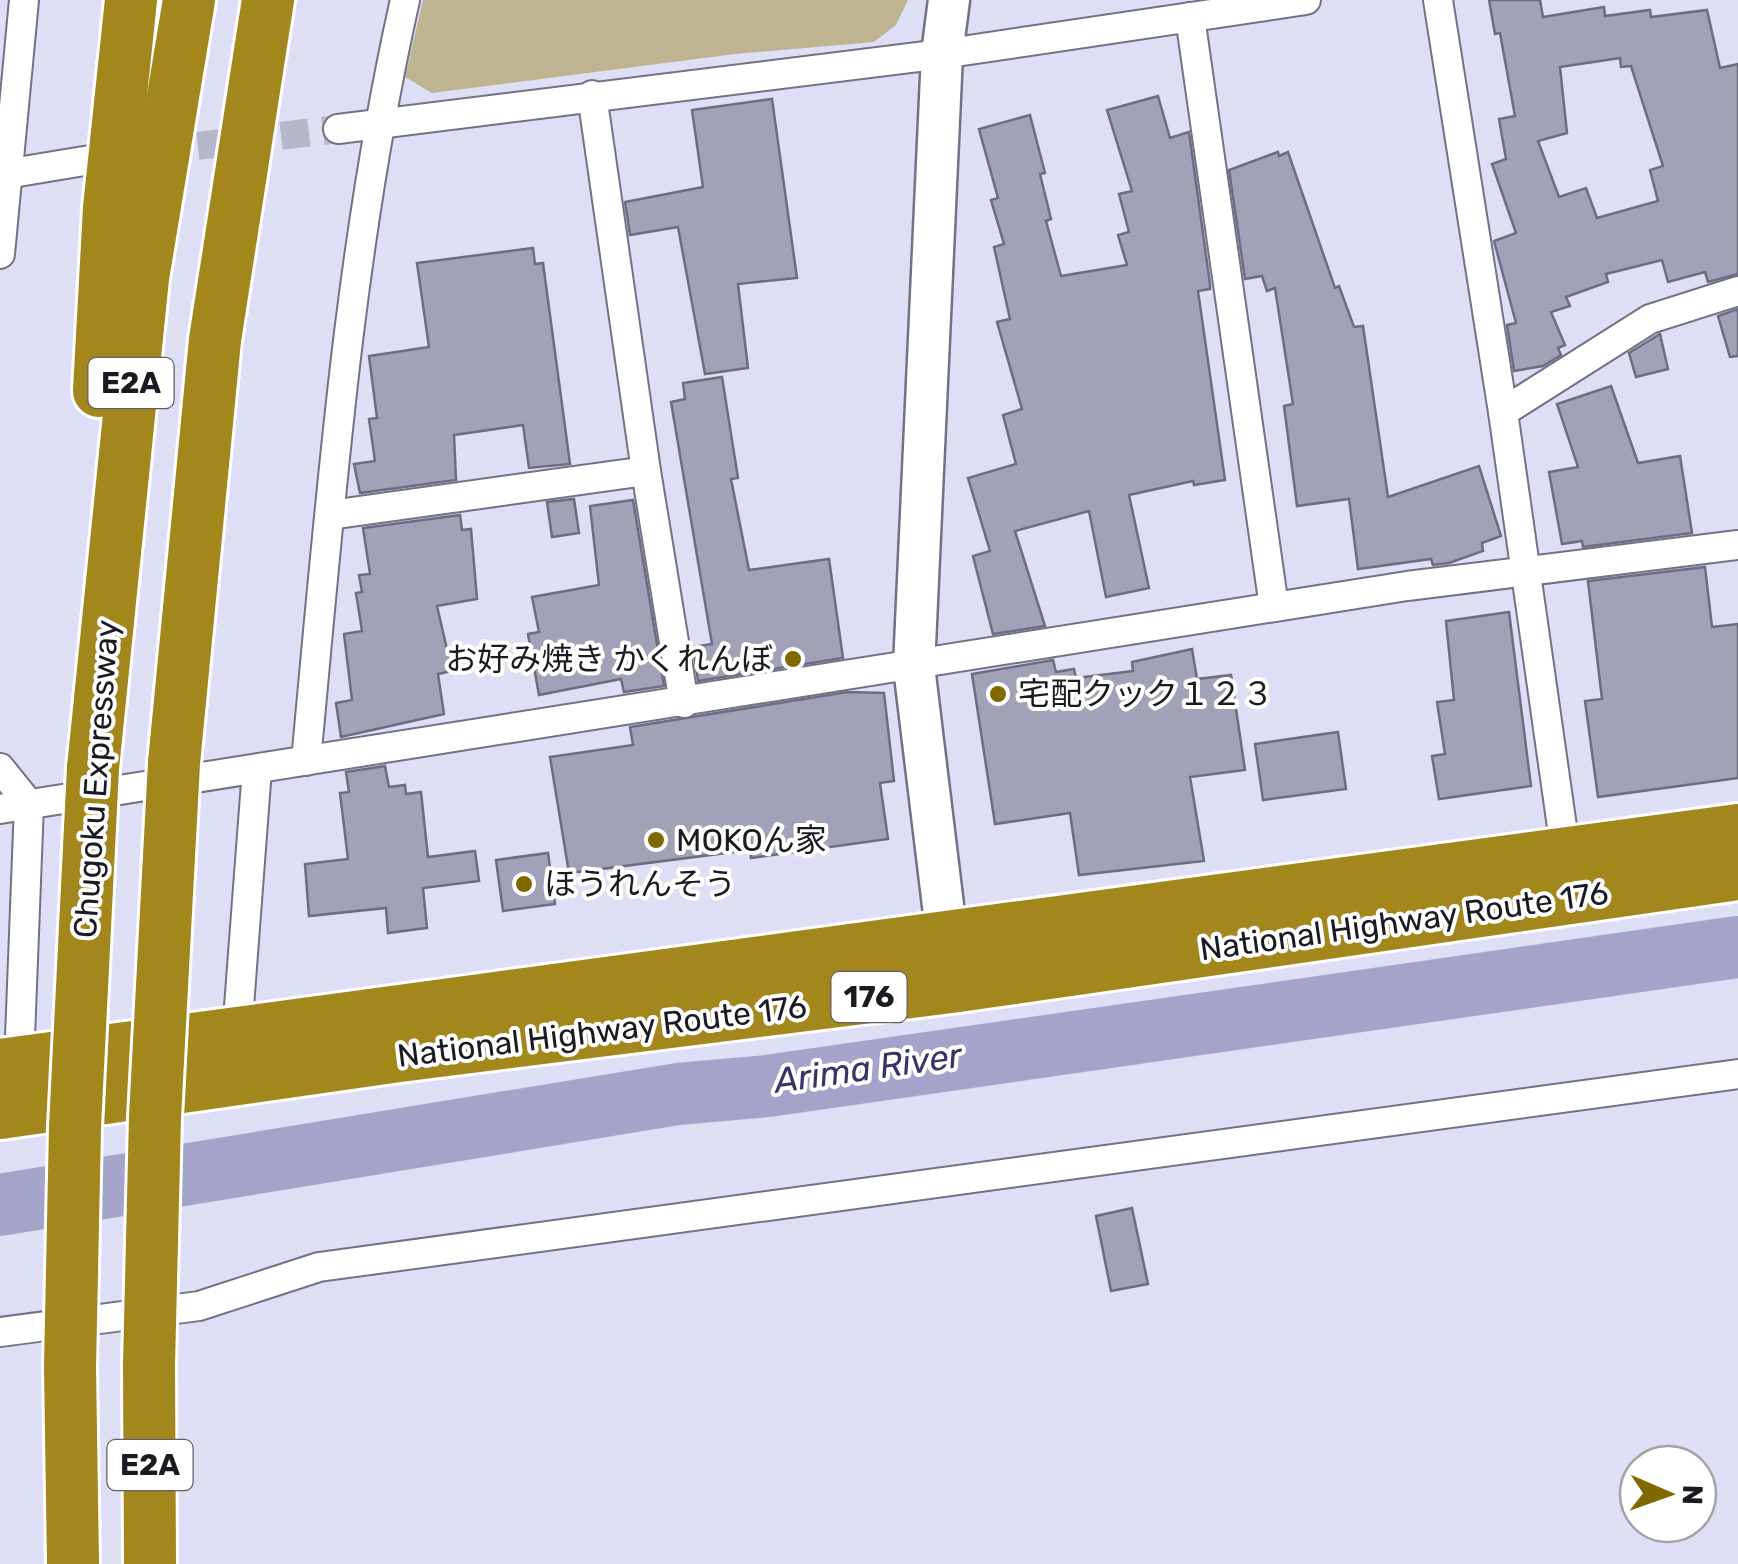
<svg xmlns="http://www.w3.org/2000/svg" width="1738" height="1564" viewBox="0 0 1738 1564" font-family="Rubik,'Noto Sans JP',sans-serif">
<style>
.green{fill:#beb492}
.lines{fill:none;stroke-linecap:round;stroke-linejoin:round}
.river{stroke:#a4a4cb;stroke-width:62}
.building{fill:#a1a2b7;stroke:#6d6d81;stroke-width:2.5;fill-rule:evenodd}
.street-tunnel{stroke:#b7b7cb;stroke-width:28;stroke-dasharray:28 14;stroke-linecap:butt}
.street-casing{stroke:#727287;stroke-width:32}
.secondary-casing{stroke:#727287;stroke-width:45}
.highway-casing{stroke:#fff;stroke-width:58}
.street{stroke:#fff;stroke-width:28}
.secondary{stroke:#fff;stroke-width:40}
.highway{stroke:#a3871c;stroke-width:52}
.highway-bridge-casing{stroke:#fff;stroke-width:58;stroke-linecap:butt}
.highway-bridge{stroke:#a3871c;stroke-width:52}
.poi-dot{fill:#806800;stroke:#fff;stroke-width:4}
.labels{text-anchor:middle;dominant-baseline:central;stroke-width:8;stroke-linejoin:round;paint-order:stroke}
.shield{fill:#fff;stroke:#5f5f64;stroke-width:2.5}
.shield-label{font-size:30px;font-weight:bold;fill:#1a1a22}
.poi-label{font-size:32px;fill:#1a1a22;stroke:#fff;text-anchor:start}
.street-label{font-size:32px;fill:#1a1a22;stroke:#fff}
.water-label{font-size:35px;font-style:italic;fill:#393467;stroke:#fff}
</style>
<rect width="100%" height="100%" fill="#dedef5"/>
<polygon class="green" points="423,0 908,0 896,25 874,42 735,54 432,93 405,77"/>
<g class="lines">
<polyline class="river" points="0,1205 678,1094 767,1086 1738,947"/>
</g>
<g class="building">
<path d="M1489 0H1540L1543 17 1604 7 1605 16 1650 10 1651 17 1707 10 1720 68 1738 64V274L1708 282 1705 272 1668 282 1662 260 1606 274 1608 282 1566 297 1570 306 1551 312 1565 345 1558 348 1561 355 1543 366 1514 371 1507 325 1516 323 1494 241 1516 233 1492 164 1506 159 1499 119 1515 116 1500 33 1495 34ZM1620 58 1621 67 1631 66 1663 166 1650 170 1658 201 1597 218 1586 188 1559 197 1538 141 1567 133 1560 67Z"/>
<polygon points="1158,96 1170,138 1189,132 1210,284 1210,289 1198,291 1225,480 1194,485 1193,481 1129,495 1149,588 1106,597 1089,511 1015,531 1045,626 993,634 973,556 990,551 968,478 1016,464 1003,415 1022,409 997,322 1010,319 994,247 1004,244 991,200 998,198 979,129 1030,115 1045,173 1040,174 1051,219 1046,221 1061,276 1127,265 1118,235 1129,232 1119,194 1132,191 1107,110"/>
<polygon points="772,99 797,278 738,284 748,368 705,374 678,227 630,235 625,202 703,187 692,110"/>
<polygon points="1278,152 1279,156 1288,152 1335,288 1339,286 1354,327 1363,326 1388,497 1479,466 1501,536 1482,543 1483,551 1449,563 1433,565 1431,559 1358,569 1349,499 1297,506 1284,406 1293,404 1275,288 1267,291 1262,276 1245,279 1229,170"/>
<polygon points="533,248 535,264 543,263 570,464 529,468 523,425 454,435 456,480 360,493 354,464 375,461 369,419 377,418 369,356 429,347 417,263"/>
<polygon points="1738,309 1738,356 1730,357 1718,316"/>
<polygon points="1660,334 1668,369 1636,377 1629,353"/>
<polygon points="722,377 738,478 731,479 749,570 829,559 843,658 698,681 693,647 712,644 671,402 685,399 683,383"/>
<polygon points="1611,386 1638,463 1680,456 1692,533 1583,547 1582,541 1562,544 1549,472 1578,467 1557,404"/>
<polygon points="574,499 579,533 552,537 547,502"/>
<polygon points="633,500 664,686 624,692 621,679 539,695 528,634 539,632 532,597 599,585 590,506"/>
<polygon points="460,515 462,530 471,529 477,599 437,606 452,671 438,674 444,714 341,737 336,703 352,700 344,634 362,631 356,593 362,592 359,575 370,574 363,528"/>
<polygon points="1705,567 1712,627 1738,624 1738,778 1598,797 1585,701 1602,699 1588,581"/>
<polygon points="1509,612 1531,786 1439,799 1432,756 1445,754 1437,702 1454,700 1446,621"/>
<polygon points="1192,649 1197,679 1231,675 1245,770 1190,777 1204,861 1079,875 1070,813 995,824 972,674 1053,660 1056,672 1074,669 1076,678 1133,671 1132,662"/>
<polygon points="847,692 884,693 894,781 880,783 888,839 751,858 750,850 569,873 550,757 633,745 630,727"/>
<polygon points="1338,732 1346,789 1263,800 1255,744"/>
<polygon points="385,766 389,787 405,785 406,794 421,792 428,857 475,851 479,881 423,888 427,928 388,933 386,908 309,916 305,864 348,859 340,793 349,792 346,772"/>
<polygon points="548,853 555,904 503,911 496,860"/>
<polygon points="1132,1208 1148,1284 1111,1291 1096,1216"/>
</g>
<g class="lines">
<polyline class="street-tunnel" points="156,151 338,129"/>
<defs>
<g id="street">
<polyline points="1438,0 1503,412 1566,855"/>
<polyline points="1190,17 1274,607"/>
<polyline points="338,129 942,54 1306,0"/>
<polyline points="0,175 90,160"/>
<polyline points="0,254 24,0"/>
<polyline points="1503,412 1650,319 1738,291"/>
<polyline points="646,471 684,703"/>
<polyline points="330,515 646,471 592,95"/>
<path d="M306 761C330 507 349 249 405 0"/>
<polyline points="0,768 29,804 19,1063"/>
<polyline points="0,809 1407,586 1738,545"/>
<polyline points="237,1033 257,769"/>
<polyline points="0,1332 199,1306 319,1267 1738,1074"/>
</g>
<polyline id="secondary" points="949,0 942,54 914,667 950,963"/>
<g id="highway">
<polyline points="99,391 109,208 131,0"/>
<polyline points="174,763 215,340 268,0"/>
<polyline points="93,768 143,278 189,0"/>
<polyline points="0,1065 1738,830"/>
<polyline points="0,1113 399,1056 951,987 1738,874"/>
<polyline points="149,1365 150,1564"/>
<polyline points="70,1367 73,1564"/>
</g>
</defs>
<use href="#street" class="street-casing"/>
<use href="#secondary" class="secondary-casing"/>
<use href="#highway" class="highway-casing"/>
<use href="#street" class="street"/>
<use href="#secondary" class="secondary"/>
<use href="#highway" class="highway"/>
<defs>
<g id="highway-bridge">
<polyline points="149,1365 155,1117 174,763"/>
<polyline points="70,1367 75,1127 93,768"/>
</g>
</defs>
<use href="#highway-bridge" class="highway-bridge-casing"/>
<use href="#highway-bridge" class="highway-bridge"/>
</g>
<g class="poi-dot">
<circle cx="793" cy="659" r="10"/>
<circle cx="998" cy="694" r="10"/>
<circle cx="656" cy="840" r="10"/>
<circle cx="524" cy="884" r="10"/>
</g>
<g class="labels">
<g class="shield">
<rect x="88.5" y="358" width="85" height="50" rx="8"/>
<rect x="831.5" y="972" width="75" height="50" rx="8"/>
<rect x="107.5" y="1440" width="85" height="50" rx="8"/>
</g>
<g class="shield-label">
<text x="131" y="383">E2A</text>
<text x="869" y="997">176</text>
<text x="150" y="1465">E2A</text>
</g>
<g class="poi-label">
<text x="773" y="659" text-anchor="end">お好み焼き かくれんぼ</text>
<text x="1018" y="694">宅配クック１２３</text>
<text x="676" y="840">MOKOん家</text>
<text x="544" y="884">ほうれんそう</text>
</g>
<g class="street-label">
<text transform="translate(96 779) rotate(-86)">Chugoku Expressway</text>
<text transform="translate(1404 921) rotate(-8)">National Highway Route 176</text>
<text transform="translate(602 1031) rotate(-7)">National Highway Route 176</text>
</g>
<g class="water-label">
<text transform="translate(868 1068) rotate(-8)">Arima River</text>
</g>
</g>
<g transform="translate(1668 1494) rotate(92)"><circle r="48" fill="#ffffff" stroke="#a3a3a7" stroke-width="2.5"/>
<path d="M0-8L18 38L0 25L-18 38Z" fill="#806800"/>
<text y="-15" font-size="28" font-weight="bold" text-anchor="middle" fill="#1a1a22">N</text>
</g>
</svg>
